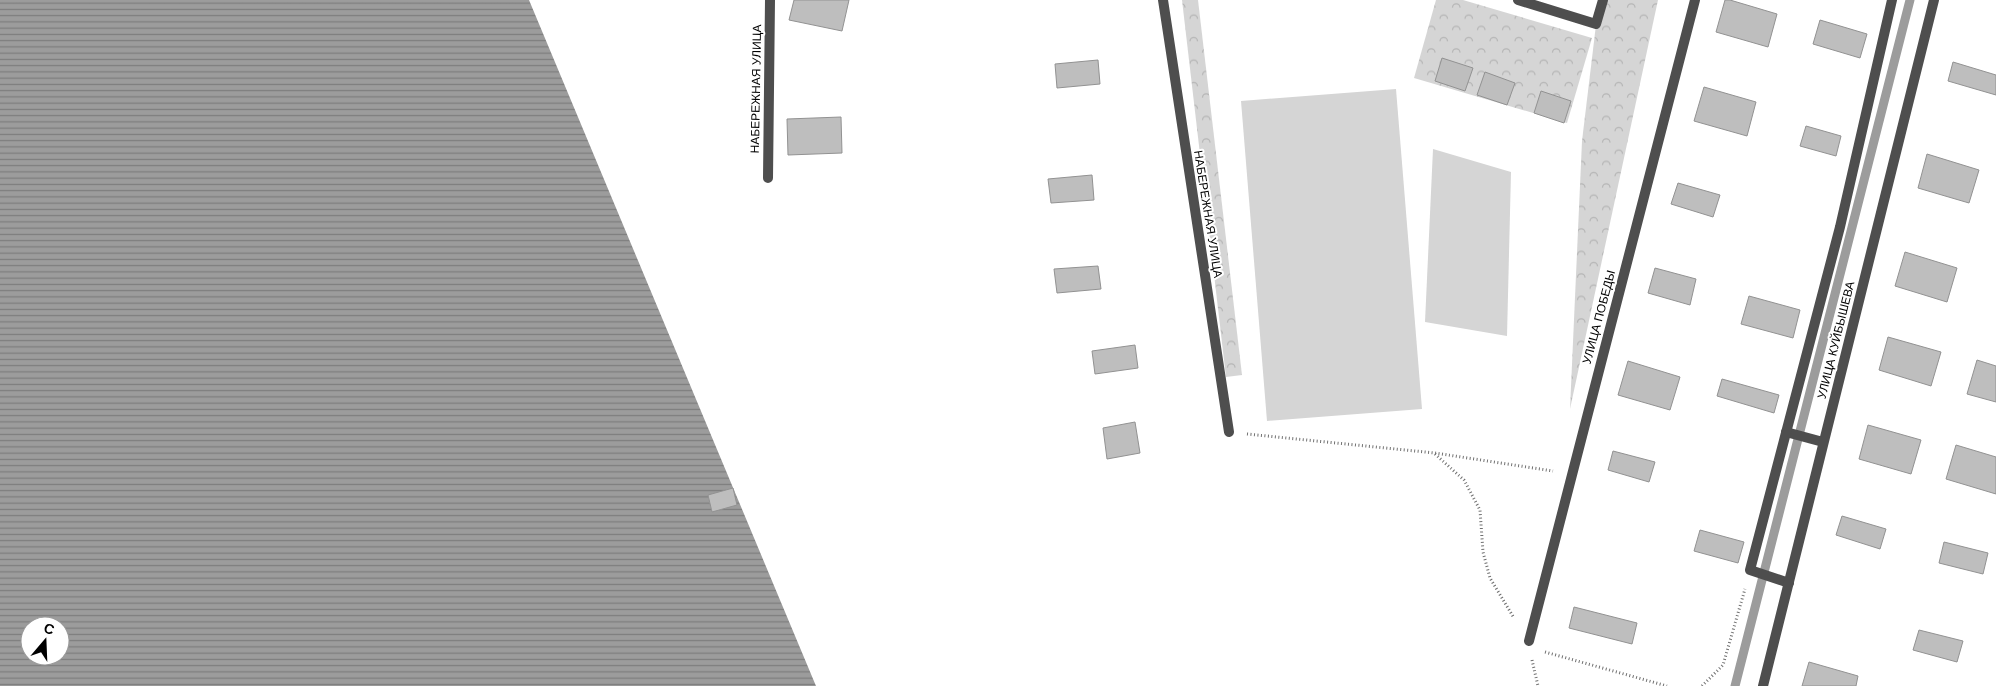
<svg xmlns="http://www.w3.org/2000/svg" width="1996" height="686" viewBox="0 0 1996 686" font-family="Helvetica,sans-serif">
<style>
.forest{fill:url(#forest-crowns)}
.pitch{fill:#d5d5d5}
.water{fill:url(#water-rules);fill-rule:evenodd}
.lines{fill:none;stroke-linecap:round;stroke-linejoin:round}
.stream{stroke:#9c9c9c;stroke-width:9}
.building{fill:#bebebe;stroke:#929292}
.path{stroke:#707070;stroke-width:3;stroke-dasharray:1 2.5;stroke-linecap:butt}
.service{stroke:#4e4e4e;stroke-width:10}
.minor{stroke:#4e4e4e;stroke-width:10}
.labels{text-anchor:middle;dominant-baseline:central;stroke-width:4;stroke-linejoin:round;paint-order:stroke}
.street-label{font-size:12px;fill:#000;stroke:#fff}
</style>
<defs>
<pattern id="forest-crowns" width="20" height="18" patternUnits="userSpaceOnUse" patternTransform="scale(1.25)"><rect width="20" height="18" fill="#d5d5d5"/><path d="M2 6a3 3 0 1 1 6 0M12 15a3 3 0 1 1 6 0" fill="none" stroke="#b5b5b5"/></pattern>
<pattern id="water-rules" width="6" height="5" patternUnits="userSpaceOnUse" patternTransform="scale(1.25)"><rect width="6" height="5" fill="#9c9c9c"/><path d="M0 2.5h6" fill="none" stroke="#7d7d7d"/></pattern>
</defs>
<rect width="100%" height="100%" fill="#fff"/>
<g class="forest">
<polygon points="1182,0 1198,0 1242,375 1226,377"/>
<polygon points="1436,0 1463,0 1592,38 1567,123 1414,78"/>
<polygon points="1599,0 1658,0 1570,409 1582,141"/>
</g>
<g class="pitch">
<polygon points="1396,89 1422,409 1267,421 1241,101"/>
<polygon points="1433,149 1511,172 1507,336 1425,322"/>
</g>
<path class="water" d="M0 0H529L816 686H0ZM30 626H60V656H30Z"/>
<g class="lines">
<polyline class="stream" points="1735,686 1910,0"/>
</g>
<g class="building">
<polygon points="794,0 849,0 842,31 789,20"/>
<polygon points="1725,0 1730,0 1777,14 1768,47 1716,32"/>
<polygon points="1820,20 1867,34 1860,58 1813,44"/>
<polygon points="1442,58 1473,68 1465,91 1435,81"/>
<polygon points="1098,60 1100,84 1057,88 1055,64"/>
<polygon points="1953,62 1996,75 1996,95 1948,81"/>
<polygon points="1485,72 1515,83 1507,105 1477,95"/>
<polygon points="1704,87 1756,102 1747,136 1694,121"/>
<polygon points="1541,91 1571,101 1564,123 1534,113"/>
<polygon points="841,117 842,153 788,155 787,119"/>
<polygon points="1806,126 1841,136 1836,156 1800,146"/>
<polygon points="1927,154 1979,170 1969,203 1918,188"/>
<polygon points="1092,175 1094,200 1051,203 1048,179"/>
<polygon points="1678,183 1720,195 1713,217 1671,204"/>
<polygon points="1905,252 1957,268 1947,302 1895,286"/>
<polygon points="1098,266 1101,289 1057,293 1054,269"/>
<polygon points="1655,268 1696,279 1690,305 1648,293"/>
<polygon points="1749,296 1800,310 1793,338 1741,324"/>
<polygon points="1888,337 1941,352 1931,386 1879,370"/>
<polygon points="1135,345 1138,368 1095,374 1092,351"/>
<polygon points="1977,360 1996,366 1996,402 1967,394"/>
<polygon points="1628,361 1680,377 1670,410 1618,395"/>
<polygon points="1722,379 1779,395 1774,413 1717,396"/>
<polygon points="1135,422 1140,453 1107,459 1103,428"/>
<polygon points="1868,425 1921,440 1911,474 1859,459"/>
<polygon points="1956,445 1996,457 1996,494 1946,479"/>
<polygon points="1613,451 1655,462 1649,482 1608,470"/>
<polygon points="733,488 737,505 712,512 708,495"/>
<polygon points="1842,516 1886,529 1880,549 1836,535"/>
<polygon points="1700,530 1744,542 1738,563 1694,551"/>
<polygon points="1944,542 1988,553 1983,574 1939,563"/>
<polygon points="1574,607 1637,623 1632,644 1569,628"/>
<polygon points="1919,630 1963,641 1957,662 1913,650"/>
<polygon points="1809,662 1858,676 1856,686 1802,686"/>
</g>
<g class="lines">
<g class="path">
<polyline points="1247,434 1435,453 1553,471"/>
<polyline points="1435,454 1464,480 1480,510 1483,552 1490,578 1514,618"/>
<polyline points="1545,652 1667,686"/>
<polyline points="1532,660 1538,686"/>
<polyline points="1702,686 1723,665 1745,589"/>
</g>
<g class="service">
<polyline points="1518,0 1596,24 1603,0"/>
<polyline points="1786,432 1823,442"/>
<polyline points="1789,583 1750,570 1840,227 1892,0"/>
</g>
<g class="minor">
<polyline points="1163,0 1229,432"/>
<polyline points="768,178 770,0"/>
<polyline points="1529,641 1695,0"/>
<polyline points="1763,686 1934,0"/>
</g>
</g>
<g class="labels">
<g class="street-label">
<text transform="translate(756 89) rotate(-89)">НАБЕРЕЖНАЯ УЛИЦА</text>
<text transform="translate(1208 214) rotate(81)">НАБЕРЕЖНАЯ УЛИЦА</text>
<text transform="translate(1599 317) rotate(-75)">УЛИЦА ПОБЕДЫ</text>
<text transform="translate(1836 340) rotate(-76)">УЛИЦА КУЙБЫШЕВА</text>
</g>
</g>
<g transform="translate(45 641) rotate(19)"><circle r="24" fill="#ffffff" stroke="#999999"/>
<path d="M0-4L9 19L0 12L-9 19Z" fill="#000000"/>
<text y="-8" font-size="14" font-weight="bold" text-anchor="middle" fill="#000000">С</text>
</g>
</svg>
